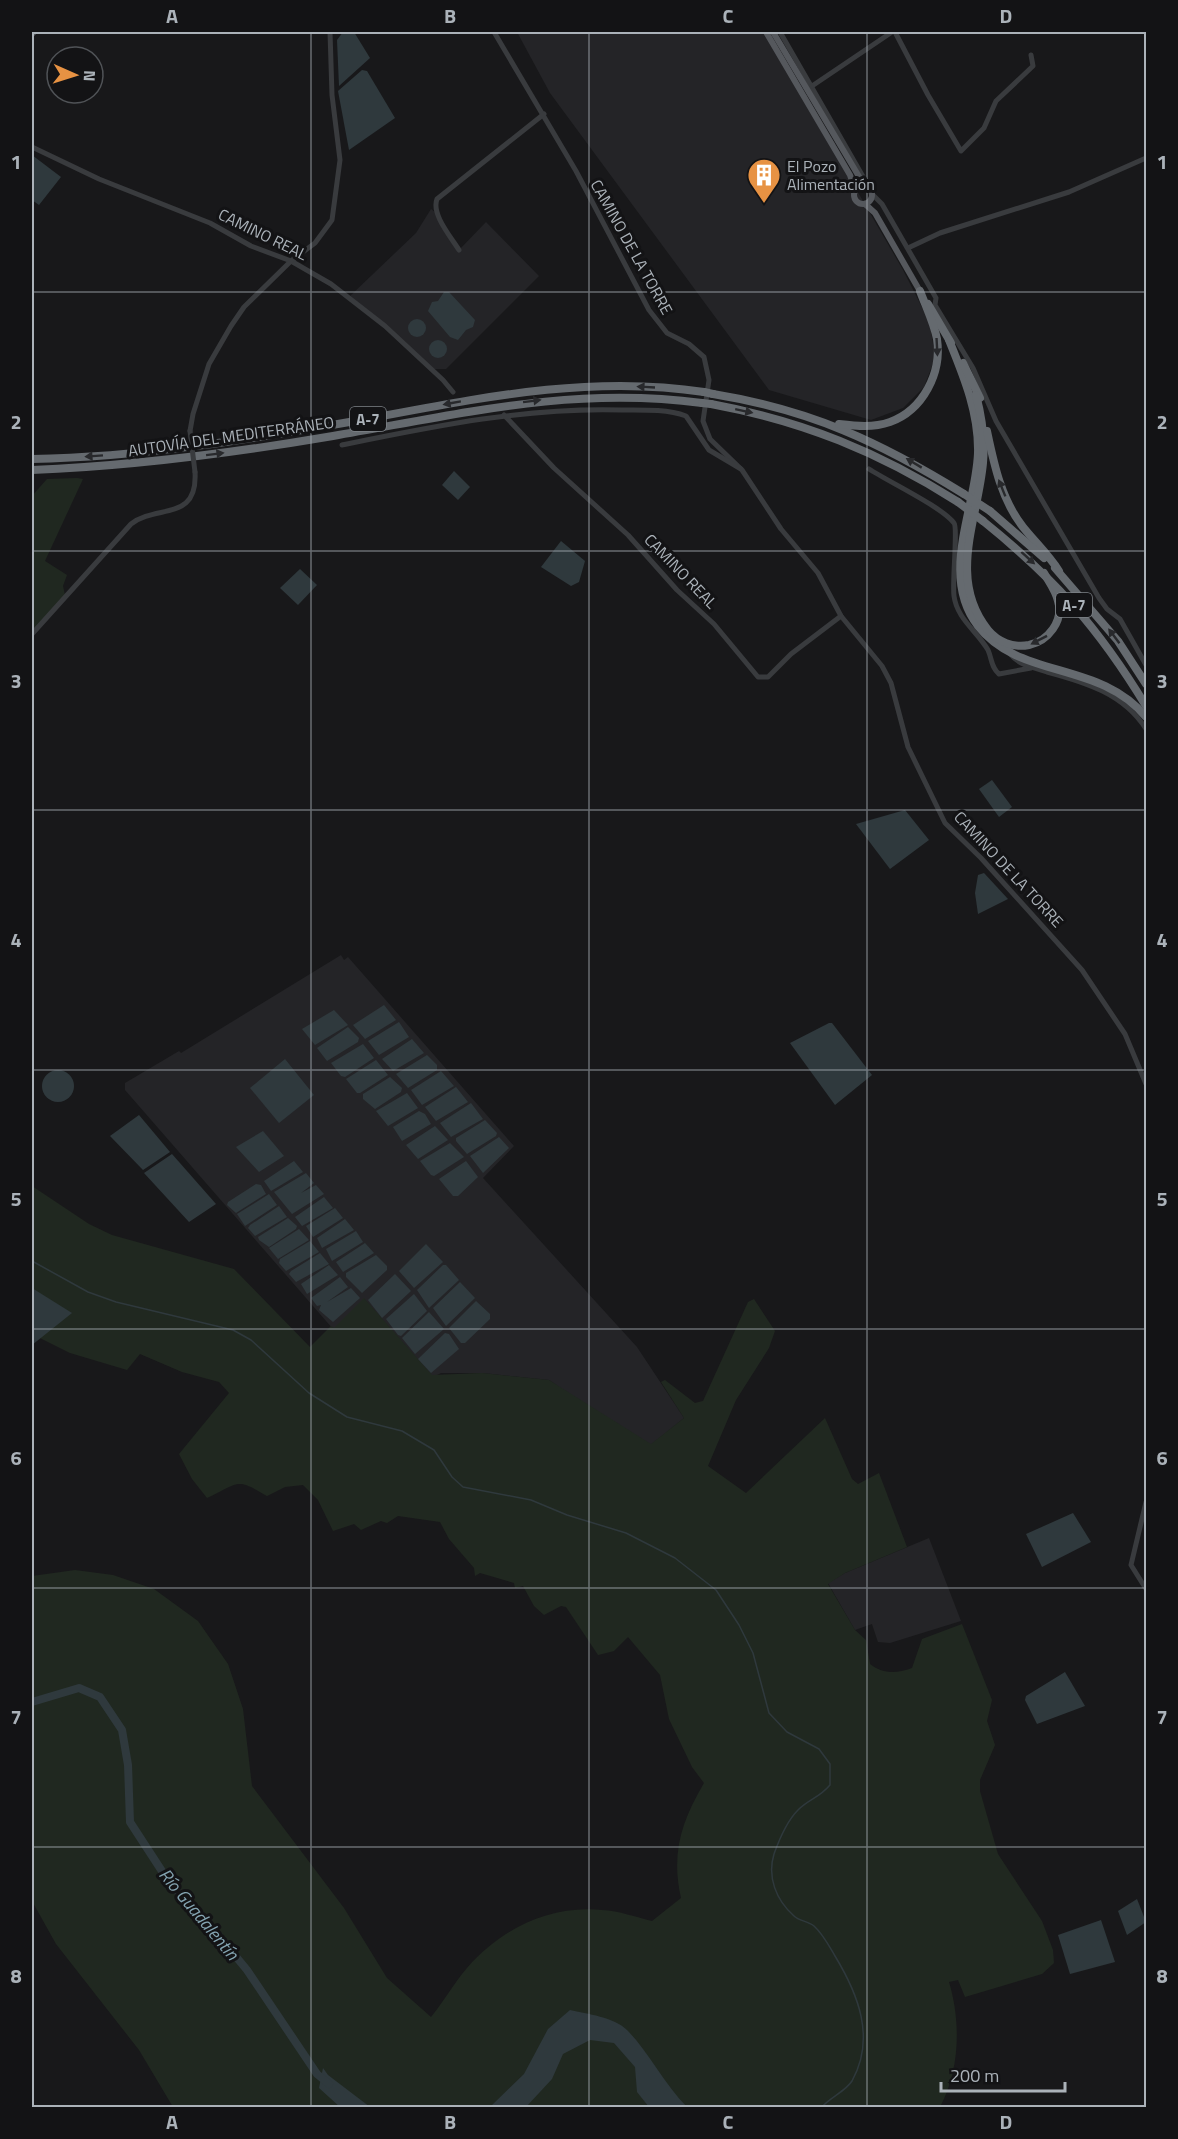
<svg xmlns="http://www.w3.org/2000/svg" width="1178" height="2139" viewBox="0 0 1178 2139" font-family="'Titillium Web',sans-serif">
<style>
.built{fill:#242427}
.green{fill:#202820}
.water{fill:#2f393d}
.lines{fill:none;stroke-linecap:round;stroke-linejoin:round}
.stream{stroke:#2f393d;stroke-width:1.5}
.river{stroke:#2f393d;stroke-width:8}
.minor{stroke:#393b3e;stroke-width:5}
.major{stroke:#55585d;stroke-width:6}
.highway{stroke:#656a6f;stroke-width:8}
.minor-bridge{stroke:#393b3e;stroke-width:5}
.highway-bridge{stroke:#656a6f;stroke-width:8}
.oneway{fill:#28292c}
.grid{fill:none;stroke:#abb2b9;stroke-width:1.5;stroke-opacity:0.55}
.labels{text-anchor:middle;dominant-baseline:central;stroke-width:6;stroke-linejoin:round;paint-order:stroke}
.shield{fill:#131315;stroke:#7d8288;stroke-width:1.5}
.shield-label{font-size:15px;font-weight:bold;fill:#abb2b9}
.poi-label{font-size:16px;fill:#abb2b9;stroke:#131315;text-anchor:start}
.street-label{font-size:16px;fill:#abb2b9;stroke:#131315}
.water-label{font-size:18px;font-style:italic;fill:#84a4b1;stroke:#131315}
.neatline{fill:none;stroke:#abb2b9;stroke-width:2}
.grid-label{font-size:20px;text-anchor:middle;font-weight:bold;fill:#abb2b9}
</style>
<rect width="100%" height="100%" fill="#18181a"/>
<g class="built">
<polygon points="517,32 765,32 903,270 930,323 935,358 924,387 903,408 871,420 769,390 550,93"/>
<polygon points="431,209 435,212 459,250 486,222 539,276 446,369 434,369 350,296 416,233"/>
<polygon points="341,955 344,960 348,957 514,1146 483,1178 637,1347 684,1418 647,1448 549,1380 482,1373 441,1373 433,1377 333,1329 125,1090 125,1083 179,1051 181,1053"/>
<polygon points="929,1538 961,1621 890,1643 878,1642 872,1624 855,1630 828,1583 845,1573"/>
</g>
<g class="green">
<polygon points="77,478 83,479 45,561 67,575 63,586 65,595 32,632 32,496 47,479"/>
<path d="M32 1186 89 1224 112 1235 234 1269 310 1347 331 1326 334 1328 364 1298 432 1375 482 1373 549 1380 651 1444 684 1418 661 1382 665 1380 695 1403 703 1401 748 1302 754 1299 775 1331 769 1348 736 1400 708 1466 746 1493 825 1418 852 1479 858 1484 879 1473 907 1547 845 1573 828 1584 855 1630 866 1640 870 1664C883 1674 896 1674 912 1668L922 1639 962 1624 992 1700 987 1721 995 1745 980 1780V1791L998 1854 1042 1921 1053 1950 1054 1963 1042 1974 965 1997 958 1980 949 1982C961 2022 960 2070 940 2107H173L139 2050 56 1944 32 1901V1576L75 1570 113 1575 154 1589 198 1621 228 1664 243 1709 252 1786 344 1908 387 1978 431 2017C444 2001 454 1983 467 1968 501 1929 549 1905 602 1910 619 1911 636 1917 652 1921L681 1898C671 1854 681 1822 704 1783L692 1767 669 1719 660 1675 628 1637 614 1651 598 1655 566 1607 561 1606 544 1615 534 1606 523 1586 515 1588 514 1583 480 1573 475 1576 474 1568 449 1539 440 1522 398 1516 387 1523 381 1521 361 1530 354 1524 333 1531 318 1500 303 1485 285 1487 267 1496C235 1477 240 1483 207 1498L192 1479 179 1454 229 1393 219 1382 182 1372 140 1354 127 1370 70 1353 32 1334Z"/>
</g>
<g class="water">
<polygon points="343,32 354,32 370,58 339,86 337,40"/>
<polygon points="362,70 367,71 395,118 349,150 338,91"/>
<polygon points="32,155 61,177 39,205 32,200"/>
<polygon points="449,292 475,320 473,327 466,330 458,340 450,337 428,311 432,302 438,301 444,292"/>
<circle cx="417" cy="328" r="9"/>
<circle cx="438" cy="349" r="9"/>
<polygon points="454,471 470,487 458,500 442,485"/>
<polygon points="561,541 585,561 579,582 571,586 541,567"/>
<polygon points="300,569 317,585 298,605 280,588"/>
<polygon points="992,780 1012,807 999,817 979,789"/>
<polygon points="905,810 929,840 890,869 856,824"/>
<polygon points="984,873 1008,899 978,914 975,893 978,875"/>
<polygon points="384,1005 396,1020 365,1039 353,1025"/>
<polygon points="334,1010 348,1025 315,1045 302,1029"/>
<polygon points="399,1022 409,1037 379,1055 368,1041"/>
<polygon points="829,1023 832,1023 872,1075 835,1105 790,1043"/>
<polygon points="348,1027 359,1038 358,1042 327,1061 317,1048"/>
<polygon points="412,1039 424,1053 393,1071 382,1059"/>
<polygon points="363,1044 374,1058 345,1077 341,1076 331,1063"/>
<polygon points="427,1055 437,1065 437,1070 408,1088 396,1074"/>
<polygon points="285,1059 314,1095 279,1123 250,1088"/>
<polygon points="376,1060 388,1075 360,1093 357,1093 346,1079"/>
<circle cx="58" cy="1086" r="16"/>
<polygon points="441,1071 454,1086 422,1105 411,1090"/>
<polygon points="390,1077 402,1088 401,1092 375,1109 363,1099 363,1094"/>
<polygon points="456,1087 468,1102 436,1121 425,1107"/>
<polygon points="407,1093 418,1108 388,1126 376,1111"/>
<polygon points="471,1103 483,1119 451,1137 440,1123"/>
<polygon points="419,1111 425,1114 431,1124 402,1141 393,1127"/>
<polygon points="139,1115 170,1152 143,1170 110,1136"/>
<polygon points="485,1120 497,1133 496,1136 467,1154 456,1141 456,1138"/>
<polygon points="435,1126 448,1140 418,1159 406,1145"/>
<polygon points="263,1131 284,1156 259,1172 236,1147"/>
<polygon points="499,1137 509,1148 483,1173 470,1156"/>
<polygon points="450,1143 464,1157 434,1176 431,1175 420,1161"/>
<polygon points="172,1154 216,1204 189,1222 144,1173"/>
<polygon points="294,1161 303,1172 271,1191 264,1181"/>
<polygon points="466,1161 478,1177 458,1196 453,1196 439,1179"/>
<polygon points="306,1173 314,1183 301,1193 316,1185 324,1194 292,1214 274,1192"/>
<polygon points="256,1184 261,1185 266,1194 236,1213 227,1205 228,1202"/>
<polygon points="269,1194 277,1205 245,1226 237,1214"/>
<polygon points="324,1197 333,1208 302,1226 295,1217"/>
<polygon points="279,1206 287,1217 255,1236 248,1228 250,1225"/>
<polygon points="335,1208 343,1218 313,1237 306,1226"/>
<polygon points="288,1218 297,1226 296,1229 269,1247 259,1240 258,1237"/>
<polygon points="345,1219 354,1230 322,1248 317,1238"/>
<polygon points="299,1229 309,1240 278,1259 269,1248"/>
<polygon points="356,1231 363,1242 332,1261 326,1249"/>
<polygon points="310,1241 319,1252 286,1271 279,1263 280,1259"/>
<polygon points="365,1243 374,1253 343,1272 336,1262"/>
<polygon points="426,1244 443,1262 414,1288 399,1271"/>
<polygon points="320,1253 329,1264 296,1282 289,1274 291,1271"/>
<polygon points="376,1255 387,1266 387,1270 362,1293 346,1277 346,1273"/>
<polygon points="329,1265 338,1275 307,1294 301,1284"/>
<polygon points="443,1265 446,1265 459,1280 429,1308 417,1290"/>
<polygon points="395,1274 411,1291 382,1318 368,1300"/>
<polygon points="340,1277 348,1287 327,1302 351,1288 360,1298 333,1322 319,1310 321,1305 317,1306 311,1298"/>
<polygon points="460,1282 475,1298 446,1326 433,1308"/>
<polygon points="32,1288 72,1313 32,1345"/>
<polygon points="414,1294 427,1311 401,1336 398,1335 386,1319"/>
<polygon points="476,1301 490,1314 490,1319 465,1343 461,1343 449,1328"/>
<polygon points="429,1312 444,1329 415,1354 402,1338"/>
<polygon points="445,1333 449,1334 459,1349 431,1373 418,1359"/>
<polygon points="1073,1513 1091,1542 1042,1567 1026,1534"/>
<polygon points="1065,1672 1085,1706 1037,1724 1025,1700 1026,1696"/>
<polygon points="1137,1899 1146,1922 1127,1935 1118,1911"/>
<polygon points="1101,1920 1115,1962 1070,1974 1058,1935"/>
<path d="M570 2010C587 2014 614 2017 627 2030 648 2051 664 2084 687 2107H649L637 2092 635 2067 614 2043 590 2040 563 2054 552 2079 526 2107H490L524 2074 548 2029Z"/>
<polygon points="323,2068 328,2075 370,2107 340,2107 319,2088"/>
</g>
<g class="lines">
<path class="stream" d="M32 1261 88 1292 116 1302 233 1330 251 1340 309 1393 347 1417 402 1431 434 1450 452 1477 463 1487 531 1500 567 1515 626 1533 675 1558 716 1590 739 1625 753 1653 769 1713 787 1732 819 1749 830 1764V1785C819 1798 809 1799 798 1810 787 1821 779 1840 774 1854 767 1877 776 1900 794 1916 799 1921 808 1921 814 1926 823 1934 829 1946 835 1956 858 1994 876 2038 852 2081 846 2091 829 2098 821 2108"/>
<polyline class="river" points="32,1702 79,1688 100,1697 122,1730 128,1765 130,1822 171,1885 204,1918 247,1970 317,2074 329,2084"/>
<g class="minor">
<polyline points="494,32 576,171 649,310 667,333 689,344 704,357 709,380 703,421 710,439 742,470 781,529 818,573 841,616 882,666 891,683 908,747 945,823 981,858 1082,970 1125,1034 1146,1084"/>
<polyline points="780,32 869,187"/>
<polyline points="895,32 928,95 961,151 984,128 996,101 1033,66 1031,55"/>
<polyline points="812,86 892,32"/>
<polyline points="32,147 99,179 210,223 251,246 291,261 331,284 385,326 443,380 453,392"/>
<polyline points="873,195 882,204 936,298 935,305 973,368 996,421 1099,598 1107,609 1120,619 1146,665"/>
<polyline points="908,248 940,233 1069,192 1146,158"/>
<path d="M459 250C451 237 431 214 437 199L544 114"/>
<polyline points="504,415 554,468 628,535 677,590 714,624 758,677 768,677 791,654 841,616"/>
<polyline points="190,431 193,414 209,364 231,326 244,307 291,261 315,243 332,220 340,160 332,95 330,32"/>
<path d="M342 445C435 426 527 407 622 410 642 410 667 409 686 416L709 450 741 469"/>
<path d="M869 469C889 482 942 507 954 523 958 528 952 582 954 596 957 619 977 631 988 650 992 659 991 667 999 674L1031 668"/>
<path d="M32 634 131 524C157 504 198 522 195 472"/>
<path d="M1010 654C1020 666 1033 667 1047 672 1085 682 1124 694 1146 729"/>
<polyline points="1146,1502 1131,1565 1146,1589"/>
</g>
<g class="major">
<polyline points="766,32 850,175 855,190"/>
<polyline points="773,32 864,185"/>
<polyline points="32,34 34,32"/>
<circle cx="863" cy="195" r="9"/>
<polyline points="865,204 875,213 921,293"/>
</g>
<g class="highway">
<polyline points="928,304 951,343"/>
<path d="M949 340C964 377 979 413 978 453 976 508 939 576 978 626 1020 680 1099 660 1146 717"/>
<polyline points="963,363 980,398"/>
<path d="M713 394C811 410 880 442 964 494"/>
<path d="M976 395C982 417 985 440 983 463 978 519 947 579 988 630 998 642 1013 648 1029 645 1048 641 1064 621 1058 601 1056 591 1049 582 1044 573"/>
<path d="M711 404C803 421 879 452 958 502"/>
<path d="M839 424C856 426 873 428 890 422 923 410 942 373 937 339 934 323 926 307 920 291"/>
<path d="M987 431C994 464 1001 499 1023 527 1035 542 1049 555 1059 571"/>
<path d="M32 459C142 457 252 439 361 420 475 399 588 374 704 392"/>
<path d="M32 470C133 466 233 453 333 436 461 414 571 386 702 403"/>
<polyline points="990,511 1044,558"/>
<path d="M983 521C1055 579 1098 627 1146 706"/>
<polyline points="1055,568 1118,641 1146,684"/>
</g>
<polyline class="minor-bridge" points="190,431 195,472"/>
<g class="highway-bridge">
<polyline points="704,392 713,394"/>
<polyline points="702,403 711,404"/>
<polyline points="964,494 990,511"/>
<polyline points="958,502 983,521"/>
</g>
</g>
<defs><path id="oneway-solid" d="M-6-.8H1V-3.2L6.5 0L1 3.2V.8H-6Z" transform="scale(1.5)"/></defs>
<g class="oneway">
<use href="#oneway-solid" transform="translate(937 347) rotate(87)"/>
<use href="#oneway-solid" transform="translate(646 387) rotate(-177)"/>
<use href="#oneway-solid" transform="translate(532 401) rotate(-7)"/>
<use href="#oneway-solid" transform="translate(452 403) rotate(170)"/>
<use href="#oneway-solid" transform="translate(744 411) rotate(12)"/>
<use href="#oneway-solid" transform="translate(215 454) rotate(-7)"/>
<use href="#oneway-solid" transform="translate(94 456) rotate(176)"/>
<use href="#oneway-solid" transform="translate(914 463) rotate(-149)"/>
<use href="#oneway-solid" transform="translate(1002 488) rotate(-112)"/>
<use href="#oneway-solid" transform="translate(1028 558) rotate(42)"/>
<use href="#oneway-solid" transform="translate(1114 636) rotate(-127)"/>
<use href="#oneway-solid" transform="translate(1039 640) rotate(153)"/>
</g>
<path class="grid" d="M311 32V2108M589 32V2108M867 32V2108M32 292H1146M32 551H1146M32 810H1146M32 1070H1146M32 1329H1146M32 1588H1146M32 1847H1146"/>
<defs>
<symbol id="building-pin" viewBox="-11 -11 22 30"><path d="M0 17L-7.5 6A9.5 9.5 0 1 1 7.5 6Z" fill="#e79243" stroke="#131315"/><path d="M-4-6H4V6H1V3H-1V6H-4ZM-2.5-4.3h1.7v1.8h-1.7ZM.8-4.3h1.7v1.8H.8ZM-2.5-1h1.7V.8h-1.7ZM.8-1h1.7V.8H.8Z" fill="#fff"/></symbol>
</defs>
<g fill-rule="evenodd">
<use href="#building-pin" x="745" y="156" width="38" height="52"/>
</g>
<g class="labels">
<g class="shield">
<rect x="350" y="407" width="36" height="24" rx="4.5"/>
<rect x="1056" y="593" width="36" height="24" rx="4.5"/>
</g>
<g class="shield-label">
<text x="368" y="419">A-7</text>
<text x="1074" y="605">A-7</text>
</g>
<g class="poi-label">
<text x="787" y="166">El Pozo<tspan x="787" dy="18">Alimentación</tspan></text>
</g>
<g class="street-label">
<text transform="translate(263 234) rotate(26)">CAMINO REAL</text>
<text transform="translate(632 247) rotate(61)">CAMINO DE LA TORRE</text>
<text transform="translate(231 436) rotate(-8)">AUTOVÍA DEL MEDITERRÁNEO</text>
<text transform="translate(681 571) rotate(46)">CAMINO REAL</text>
<text transform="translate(1009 869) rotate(47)">CAMINO DE LA TORRE</text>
</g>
<g class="water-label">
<text transform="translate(199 1914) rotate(50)">Río Guadalentín</text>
</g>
</g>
<rect width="1178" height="2139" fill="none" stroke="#131315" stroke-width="66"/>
<g transform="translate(75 75) rotate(93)"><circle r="28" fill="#131315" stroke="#505357" stroke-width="1.5"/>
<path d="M0-4.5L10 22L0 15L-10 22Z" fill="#e79243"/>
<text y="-9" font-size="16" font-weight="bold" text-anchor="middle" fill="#abb2b9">N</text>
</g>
<path d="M941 2082v9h124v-9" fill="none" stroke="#abb2b9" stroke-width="3"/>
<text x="950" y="2082" font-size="18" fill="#abb2b9" stroke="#131315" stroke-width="4.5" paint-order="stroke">200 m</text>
<rect x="33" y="33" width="1112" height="2073" class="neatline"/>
<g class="grid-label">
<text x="172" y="23">A</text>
<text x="450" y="23">B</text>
<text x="728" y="23">C</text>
<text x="1006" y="23">D</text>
<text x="16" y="169">1</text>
<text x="1162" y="169">1</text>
<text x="16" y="429">2</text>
<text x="1162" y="429">2</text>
<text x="16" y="688">3</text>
<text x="1162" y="688">3</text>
<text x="16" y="947">4</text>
<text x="1162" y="947">4</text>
<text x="16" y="1206">5</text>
<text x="1162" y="1206">5</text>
<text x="16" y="1465">6</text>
<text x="1162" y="1465">6</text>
<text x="16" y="1724">7</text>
<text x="1162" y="1724">7</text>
<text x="16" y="1983">8</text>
<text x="1162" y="1983">8</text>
<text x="172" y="2129">A</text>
<text x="450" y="2129">B</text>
<text x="728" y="2129">C</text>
<text x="1006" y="2129">D</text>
</g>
</svg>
